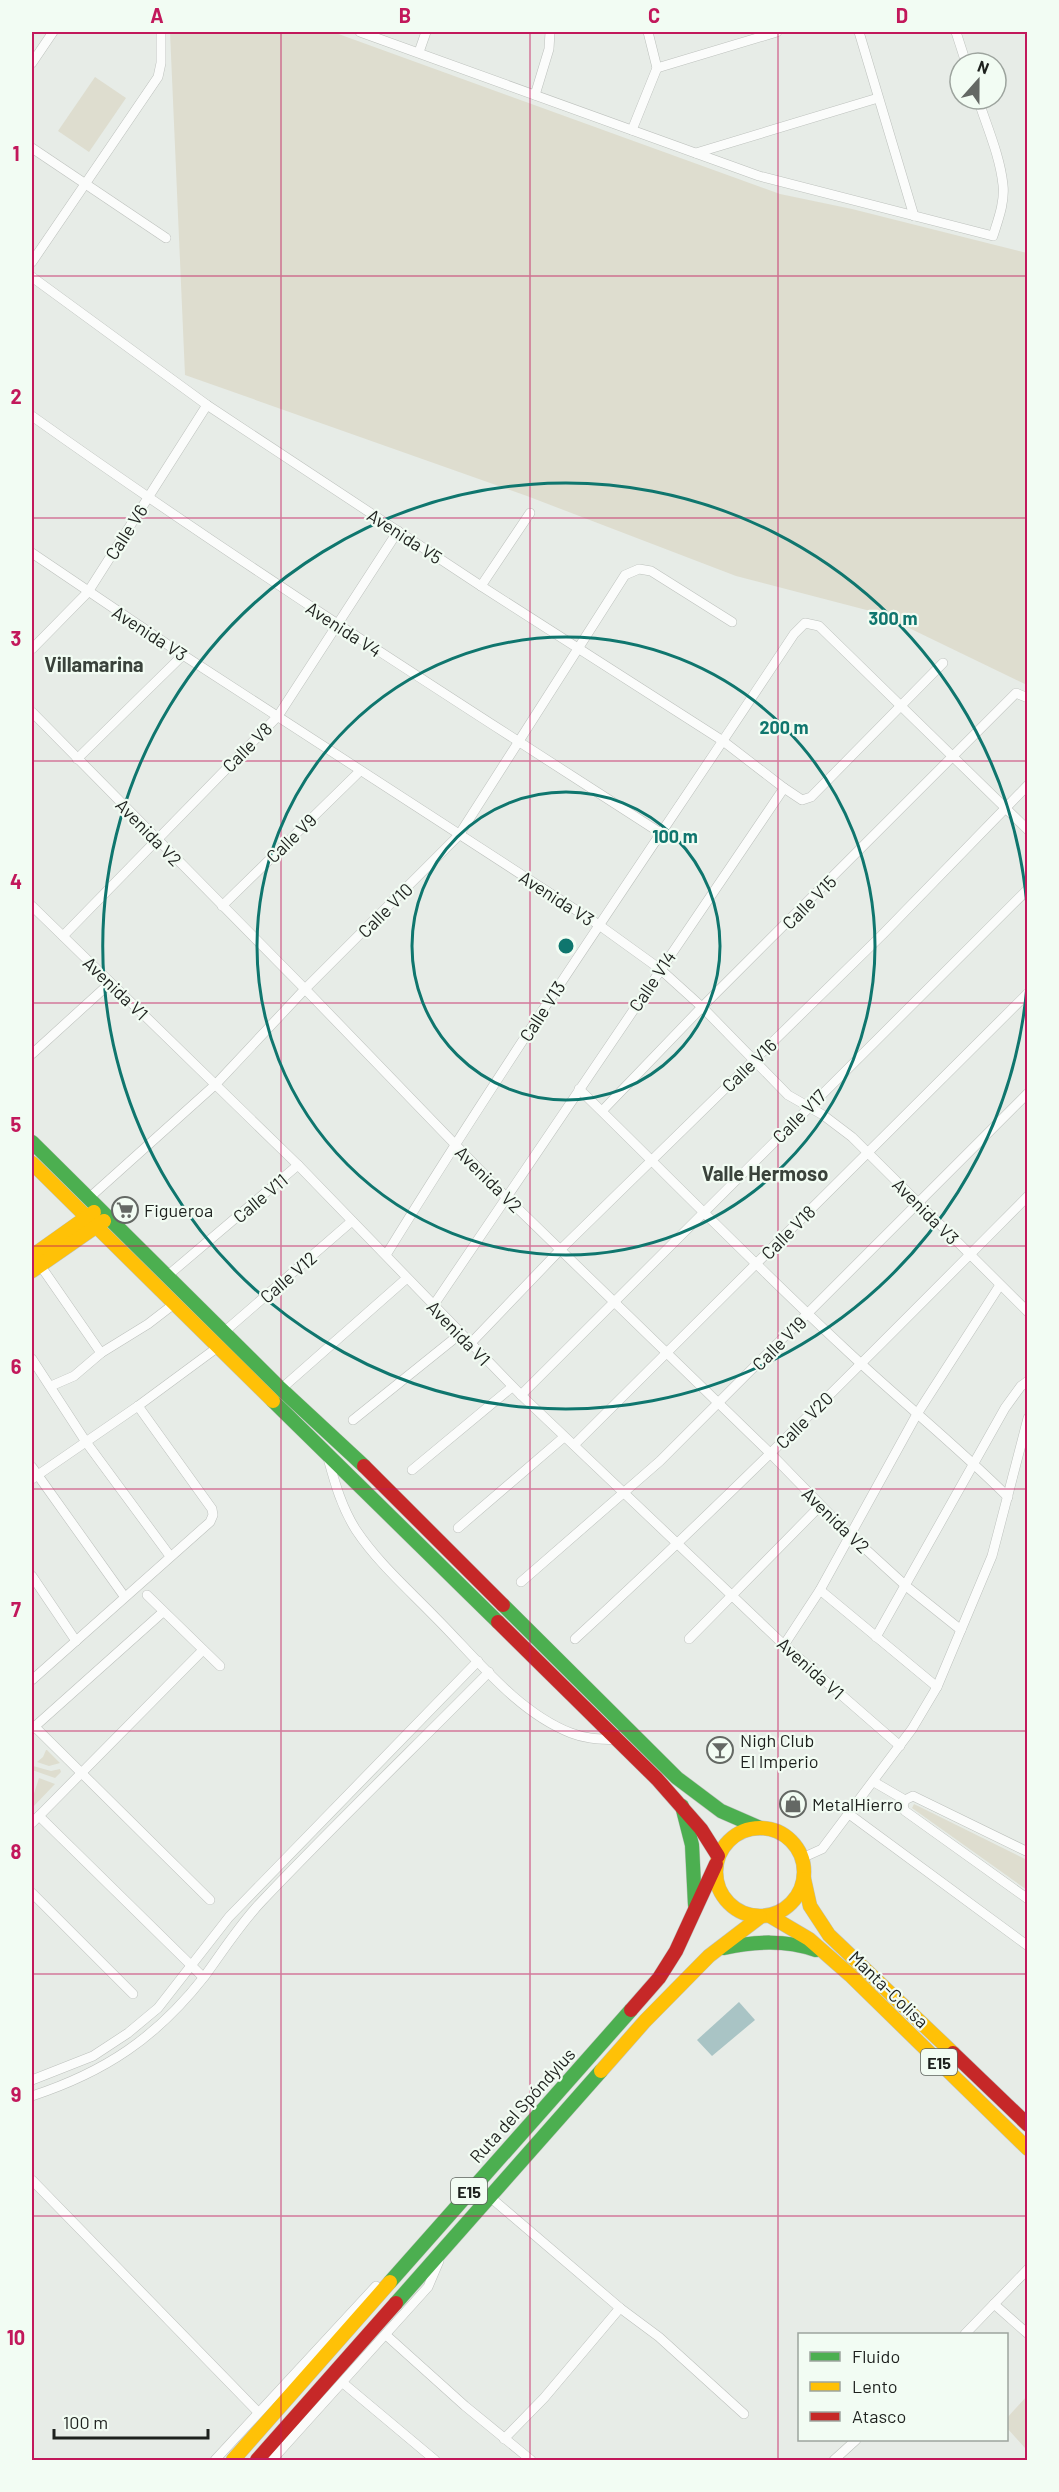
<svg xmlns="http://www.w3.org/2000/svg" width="1059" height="2492" viewBox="0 0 1059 2492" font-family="Barlow,sans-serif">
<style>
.green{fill:#deddcf}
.water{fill:#a9c4c5}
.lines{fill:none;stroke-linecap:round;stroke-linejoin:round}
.street-casing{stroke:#bdc1bd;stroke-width:10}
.fast-casing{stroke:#bdc1bd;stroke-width:15}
.slow-casing{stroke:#bdc1bd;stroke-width:15}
.jam-casing{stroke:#bdc1bd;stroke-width:15}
.street{stroke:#fbfcfb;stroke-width:9}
.fast{stroke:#4caf50;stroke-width:14}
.slow{stroke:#ffc107;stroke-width:14}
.jam{stroke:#c62828;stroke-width:14}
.grid{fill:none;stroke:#c2185b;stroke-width:1.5;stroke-opacity:0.55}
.ring{fill:none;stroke:#0f766e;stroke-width:3}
.labels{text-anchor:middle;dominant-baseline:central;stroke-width:4.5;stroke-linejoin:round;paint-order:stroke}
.shield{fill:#f2fcf3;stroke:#5e635e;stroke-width:1.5}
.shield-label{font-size:16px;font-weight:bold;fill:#1e211e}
.street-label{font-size:18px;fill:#1e211e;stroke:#f2fcf3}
.poi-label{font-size:18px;fill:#1e211e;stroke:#f2fcf3;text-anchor:start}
.neighbourhood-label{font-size:20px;font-weight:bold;fill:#3a423b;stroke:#f2fcf3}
.centre{fill:#0f766e;stroke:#f2fcf3;stroke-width:3}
.ring-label{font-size:18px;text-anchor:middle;font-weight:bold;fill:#0f766e;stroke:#f2fcf3;stroke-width:4.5;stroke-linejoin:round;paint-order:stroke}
.neatline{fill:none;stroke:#c2185b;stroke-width:2}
.grid-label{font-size:20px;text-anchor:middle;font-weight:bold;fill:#c2185b}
</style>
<rect width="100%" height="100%" fill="#e7ece7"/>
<g class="green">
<polygon points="170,32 333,32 780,194 852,209 1027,253 1027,685 878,613 736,576 527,496 185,375"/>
<polygon points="95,77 126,98 89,152 58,131"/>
<polygon points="46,1750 47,1750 60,1763 49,1766 37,1762 43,1757"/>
<polygon points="33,1766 51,1771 60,1769 61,1772 55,1778 32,1770"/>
<polygon points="39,1778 55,1784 32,1808 32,1800"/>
<polygon points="914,1804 1027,1860 1027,1890 912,1808"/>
<polygon points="1027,2396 1028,2445 1025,2448 1007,2428 1006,2419"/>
</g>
<polygon class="water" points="739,2002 755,2020 712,2056 697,2040"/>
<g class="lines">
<defs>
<g id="street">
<path d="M360 32 759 176 993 236C998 220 1005 202 1003 185 1000 156 987 127 978 99"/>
<polyline points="859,32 914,216"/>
<polyline points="956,32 966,63"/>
<polyline points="419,52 426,32"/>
<polyline points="32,63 53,32"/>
<polyline points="657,68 777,32"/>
<polyline points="535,95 549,49 550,32"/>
<polyline points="632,130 657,68 648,32"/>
<polyline points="32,148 166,238"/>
<polyline points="696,153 878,98"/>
<polyline points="32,262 158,77 161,63 161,32"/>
<polyline points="32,277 207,405 481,586 723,741 784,788"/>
<path d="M32 416C237 562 450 697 662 834"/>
<polyline points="32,553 183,655 599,925 660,969 702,1007 788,1095 823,1115 852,1137 1028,1312"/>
<polyline points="481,586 530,513"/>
<polyline points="32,649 88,592 207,405"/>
<polyline points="32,712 305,989 507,1198 771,1454 849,1534 906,1586 961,1630"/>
<polyline points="77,759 183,655"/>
<polyline points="32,906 298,1165 521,1395 784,1645 900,1746"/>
<polyline points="222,906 360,771"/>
<polyline points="63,936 278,716 398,531"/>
<polyline points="32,1054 110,983"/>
<path d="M579 1089C667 1175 753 1263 843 1347 897 1398 955 1444 1008 1497"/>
<polyline points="602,1111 702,1007 1016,693 1028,698"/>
<polyline points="89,1198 216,1084 305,989 459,835 625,575 639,569 651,571 732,622"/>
<path d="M386 1255C516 1044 657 841 794 634L805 623 819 626 1028 830"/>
<polyline points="40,1265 101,1353"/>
<polyline points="166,1277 298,1165"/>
<polyline points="433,1306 784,788 802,800 811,797 943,663"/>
<polyline points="224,1332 352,1221"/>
<polyline points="470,1344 560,1250 882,935 1028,785"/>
<polyline points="32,1359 86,1442 170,1556"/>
<polyline points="51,1386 74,1376 101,1353 148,1324 174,1304"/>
<polyline points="281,1389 407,1278"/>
<polyline points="521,1395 1028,889"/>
<polyline points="353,1420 460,1334"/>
<polyline points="574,1445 1028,993"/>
<path d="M328 1458C335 1484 342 1508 356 1530 378 1563 409 1590 436 1618 476 1658 517 1712 571 1733 586 1739 601 1739 616 1740"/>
<polyline points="32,1467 124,1596"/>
<polyline points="412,1470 512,1387"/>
<polyline points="32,1479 138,1406 218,1347"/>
<polyline points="458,1528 564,1437"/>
<polyline points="32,1576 76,1641"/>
<polyline points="521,1582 660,1461 1028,1093"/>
<polyline points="820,1590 937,1687"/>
<polyline points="147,1595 220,1666"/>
<polyline points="876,1637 1005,1408 1021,1386 1028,1381"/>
<path d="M575 1639C731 1496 879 1346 1028 1196"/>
<polyline points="689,1639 820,1506"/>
<polyline points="784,1645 820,1590 917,1414 1000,1285"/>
<polyline points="32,1680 210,1522 213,1515 212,1509 138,1406"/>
<polyline points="35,1727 210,1900"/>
<polyline points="32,1729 163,1612"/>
<polyline points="874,1782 905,1800"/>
<polyline points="849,1814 1028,1946"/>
<polyline points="39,1816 203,1977"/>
<polyline points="32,1823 203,1650"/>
<polyline points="1028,1852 913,1796 905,1800 903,1806 905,1811 1028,1899"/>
<polyline points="802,1858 822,1849 912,1729 937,1687 992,1556 1028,1418"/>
<polyline points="32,1893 133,1994"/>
<polyline points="32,2080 93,2056 128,2033 158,2008 229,1917 478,1661"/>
<path d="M32 2096C105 2072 156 2038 204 1977 223 1951 240 1924 262 1901 336 1823 414 1748 489 1672"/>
<polyline points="32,2180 258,2412"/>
<polyline points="490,2197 620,2308 659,2337 744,2414"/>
<polyline points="994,2304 1028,2334"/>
<polyline points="965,2334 1028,2269"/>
<polyline points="386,2335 465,2406 531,2460"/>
<polyline points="343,2383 435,2460"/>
<polyline points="504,2439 544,2398 620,2308"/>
<polyline points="215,2460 376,2286"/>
<polyline points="272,2460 428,2287 439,2261"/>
<polyline points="834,2460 856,2440"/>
</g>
<g id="fast">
<polyline points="32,1142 281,1389 364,1466"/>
<polyline points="273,1401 498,1622"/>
<polyline points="503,1605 677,1778 721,1811 760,1828"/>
<polyline points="682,1806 692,1845 695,1905"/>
<path d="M724 1948C756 1941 785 1940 816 1950"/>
<polyline points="390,2282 631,2010"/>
<polyline points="396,2303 601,2071"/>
</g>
<g id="slow">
<polyline points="32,1163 273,1401"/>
<polyline points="32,1256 94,1212"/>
<polyline points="32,1271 104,1221"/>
<circle cx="760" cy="1872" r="44"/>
<polyline points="804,1879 810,1906 829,1935 953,2053"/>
<polyline points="770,1916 809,1939 850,1975 1028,2149"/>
<polyline points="601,2071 645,2021 709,1956 760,1917"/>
<polyline points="233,2460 390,2282"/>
</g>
<g id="jam">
<polyline points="364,1466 503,1605"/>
<polyline points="498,1622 657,1779 701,1829 718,1856"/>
<polyline points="631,2010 659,1978 676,1951 716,1864"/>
<polyline points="953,2053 1028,2125"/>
<polyline points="257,2460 396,2303"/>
</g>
</defs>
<use href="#street" class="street-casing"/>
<use href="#fast" class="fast-casing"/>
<use href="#slow" class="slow-casing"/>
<use href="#jam" class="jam-casing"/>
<use href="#street" class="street"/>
<use href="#fast" class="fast"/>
<use href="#slow" class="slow"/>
<use href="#jam" class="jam"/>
</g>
<path class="grid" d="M281 32V2460M530 32V2460M778 32V2460M32 276H1028M32 518H1028M32 761H1028M32 1003H1028M32 1246H1028M32 1489H1028M32 1731H1028M32 1974H1028M32 2216H1028"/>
<g class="ring">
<circle cx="566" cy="946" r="154"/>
<circle cx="566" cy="946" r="309"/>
<path d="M1027 986A463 463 0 1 1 1027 906"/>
</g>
<defs>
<symbol id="supermarket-ring" viewBox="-11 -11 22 22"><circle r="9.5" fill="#f2fcf3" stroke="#646864" stroke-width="1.5"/><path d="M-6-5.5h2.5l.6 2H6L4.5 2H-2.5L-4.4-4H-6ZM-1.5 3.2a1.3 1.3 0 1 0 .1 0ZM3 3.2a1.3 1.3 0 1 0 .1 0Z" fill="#646864"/></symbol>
<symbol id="bar-ring" viewBox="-11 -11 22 22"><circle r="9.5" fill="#f2fcf3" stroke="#646864" stroke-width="1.5"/><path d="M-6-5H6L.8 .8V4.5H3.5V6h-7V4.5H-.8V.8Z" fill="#646864"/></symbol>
<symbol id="shop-ring" viewBox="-11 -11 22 22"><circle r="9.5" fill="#f2fcf3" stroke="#646864" stroke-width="1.5"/><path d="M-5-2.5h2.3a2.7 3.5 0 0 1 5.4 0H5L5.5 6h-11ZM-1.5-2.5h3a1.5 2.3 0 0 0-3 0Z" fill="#646864"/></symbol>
</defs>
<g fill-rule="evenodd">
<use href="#supermarket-ring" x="110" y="1195" width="30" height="30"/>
<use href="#bar-ring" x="705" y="1735" width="30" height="30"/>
<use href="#shop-ring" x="778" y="1789" width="30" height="30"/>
</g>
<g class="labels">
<g class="shield">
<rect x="921" y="2049" width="36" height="26" rx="4.5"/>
<rect x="451" y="2178" width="36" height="26" rx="4.5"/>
</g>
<g class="shield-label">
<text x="939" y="2062">E15</text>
<text x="469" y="2191">E15</text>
</g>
<g class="street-label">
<text transform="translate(126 532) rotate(-57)">Calle V6</text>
<text transform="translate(405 536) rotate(33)">Avenida V5</text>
<text transform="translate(344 629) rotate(33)">Avenida V4</text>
<text transform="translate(150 633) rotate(33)">Avenida V3</text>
<text transform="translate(247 747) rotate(-45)">Calle V8</text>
<text transform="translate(149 832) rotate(46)">Avenida V2</text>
<text transform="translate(291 838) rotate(-44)">Calle V9</text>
<text transform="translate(557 898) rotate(33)">Avenida V3</text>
<text transform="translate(809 902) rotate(-45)">Calle V15</text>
<text transform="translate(385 910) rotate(-45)">Calle V10</text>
<text transform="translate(652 981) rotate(-56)">Calle V14</text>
<text transform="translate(116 988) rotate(44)">Avenida V1</text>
<text transform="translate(542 1011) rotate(-57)">Calle V13</text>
<text transform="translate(749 1065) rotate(-44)">Calle V16</text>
<text transform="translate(799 1116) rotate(-45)">Calle V17</text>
<text transform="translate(489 1179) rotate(45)">Avenida V2</text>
<text transform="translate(260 1198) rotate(-40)">Calle V11</text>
<text transform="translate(926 1211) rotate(45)">Avenida V3</text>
<text transform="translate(788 1232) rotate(-45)">Calle V18</text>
<text transform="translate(288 1277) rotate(-41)">Calle V12</text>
<text transform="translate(459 1333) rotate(46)">Avenida V1</text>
<text transform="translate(779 1343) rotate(-45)">Calle V19</text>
<text transform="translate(804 1420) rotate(-45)">Calle V20</text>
<text transform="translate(836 1520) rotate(44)">Avenida V2</text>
<text transform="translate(811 1668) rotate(42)">Avenida V1</text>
<text transform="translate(889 1989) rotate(44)">Manta-Colisa</text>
<text transform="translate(522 2105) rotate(-48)">Ruta del Spóndylus</text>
</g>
<g class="poi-label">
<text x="144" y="1210">Figueroa</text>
<text x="740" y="1740">Nigh Club<tspan x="740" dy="21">El Imperio</tspan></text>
<text x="812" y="1804">MetalHierro</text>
</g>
<g class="neighbourhood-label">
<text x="94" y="664">Villamarina</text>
<text x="765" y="1173">Valle Hermoso</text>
</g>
</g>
<circle cx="566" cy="946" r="9" class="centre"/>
<g class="ring-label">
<text x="893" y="625">300 m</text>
<text x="784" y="734">200 m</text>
<text x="675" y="843">100 m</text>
</g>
<rect width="1059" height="2492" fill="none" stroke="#f2fcf3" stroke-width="66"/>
<rect x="798" y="2333" width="210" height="108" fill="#f2fcf3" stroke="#9da49e" stroke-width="1.5"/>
<rect x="810" y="2352" width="30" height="9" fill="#4caf50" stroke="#9da49e" stroke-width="1.5"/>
<text x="852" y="2363" font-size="18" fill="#1e211e">Fluido</text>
<rect x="810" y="2382" width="30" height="9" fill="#ffc107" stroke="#9da49e" stroke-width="1.5"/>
<text x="852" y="2393" font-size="18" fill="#1e211e">Lento</text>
<rect x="810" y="2412" width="30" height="9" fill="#c62828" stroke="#9da49e" stroke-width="1.5"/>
<text x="852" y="2423" font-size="18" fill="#1e211e">Atasco</text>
<g transform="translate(978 81) rotate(21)"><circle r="28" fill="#f2fcf3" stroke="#9da49e" stroke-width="1.5"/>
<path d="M0-4.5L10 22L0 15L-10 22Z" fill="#646864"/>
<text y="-9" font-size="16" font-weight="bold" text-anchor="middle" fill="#1e211e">N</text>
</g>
<path d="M54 2429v9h154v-9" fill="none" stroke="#1e211e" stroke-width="3"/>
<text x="63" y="2429" font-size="18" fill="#1e211e" stroke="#f2fcf3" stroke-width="4.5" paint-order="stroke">100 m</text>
<rect x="33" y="33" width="993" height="2426" class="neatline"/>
<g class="grid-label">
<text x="157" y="23">A</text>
<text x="405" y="23">B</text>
<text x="654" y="23">C</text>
<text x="902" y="23">D</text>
<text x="16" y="161">1</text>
<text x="16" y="404">2</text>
<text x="16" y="646">3</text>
<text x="16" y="889">4</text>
<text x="16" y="1132">5</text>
<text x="16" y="1374">6</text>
<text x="16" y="1617">7</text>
<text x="16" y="1859">8</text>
<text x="16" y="2102">9</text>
<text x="16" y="2345">10</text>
</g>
</svg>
